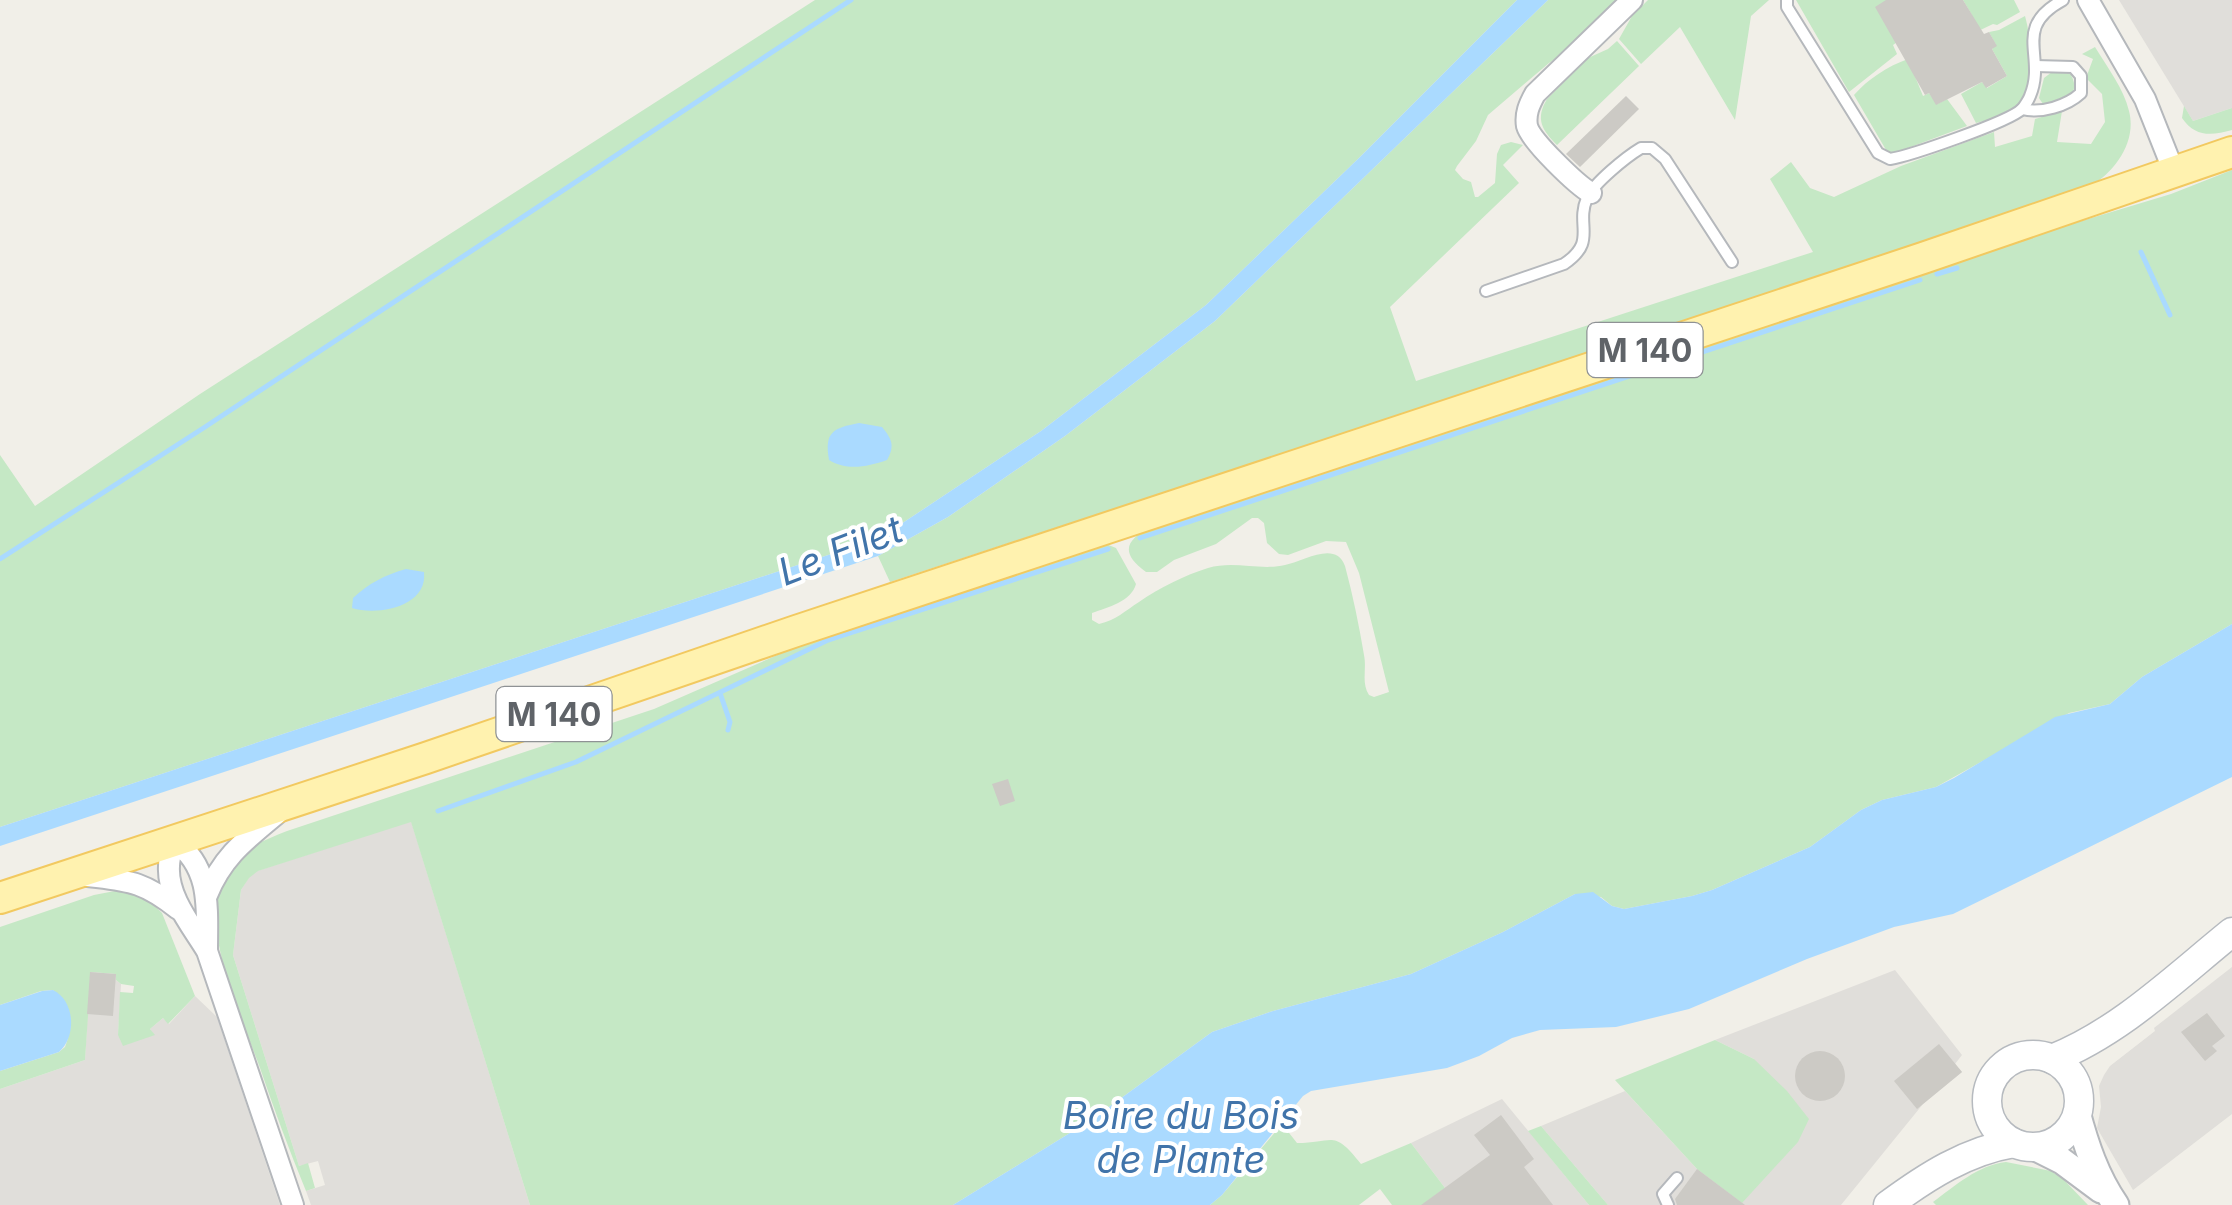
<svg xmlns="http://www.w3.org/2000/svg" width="2232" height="1205" viewBox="0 0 2232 1205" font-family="Inter,sans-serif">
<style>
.industrial{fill:#e0deda}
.green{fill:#c5e8c5}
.water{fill:#aadaff}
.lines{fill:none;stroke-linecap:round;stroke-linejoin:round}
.stream{stroke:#aadaff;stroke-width:5}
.building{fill:#cccac5}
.service-casing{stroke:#b5b8bc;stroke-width:14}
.minor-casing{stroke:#b5b8bc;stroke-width:24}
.tertiary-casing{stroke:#b5b8bc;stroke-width:29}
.secondary-casing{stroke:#b6babf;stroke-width:31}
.primary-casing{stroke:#f2c960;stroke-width:34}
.service{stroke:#fff;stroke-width:10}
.minor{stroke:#fff;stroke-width:20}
.tertiary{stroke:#fff;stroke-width:25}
.secondary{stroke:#fff;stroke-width:28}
.primary{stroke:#fff2af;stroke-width:30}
.labels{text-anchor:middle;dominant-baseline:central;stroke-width:8;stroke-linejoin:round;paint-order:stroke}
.shield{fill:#fff;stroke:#8f9295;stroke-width:2.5}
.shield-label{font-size:32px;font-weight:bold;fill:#5f6368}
.water-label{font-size:38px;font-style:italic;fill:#4174aa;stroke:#fff}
</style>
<rect width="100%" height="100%" fill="#f1efe8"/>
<g class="industrial">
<polygon points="2119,0 2232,0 2232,108 2193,121"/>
<polygon points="411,821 530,1205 311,1205 306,1191 325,1185 318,1161 299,1166 233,955 241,890 249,877 257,871"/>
<polygon points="2232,967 2232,1114 2133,1190 2097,1128 2101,1107 2099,1086 2104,1075 2110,1066 2155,1031 2154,1028"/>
<polygon points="1895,970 1962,1055 1955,1064 1962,1072 1923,1104 1841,1205 1608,1205 1541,1126 1625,1091 1697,1169 1754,1059 1715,1040"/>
<polygon points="90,972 116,974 116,980 121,984 118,1035 154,1035 150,1029 163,1018 169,1024 195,996 217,1017 280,1205 0,1205 0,1089 85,1060"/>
<polygon points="1502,1099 1589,1205 1422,1205 1445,1188 1411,1143"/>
</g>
<g class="green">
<polygon points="815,0 1517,0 1360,157 1206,305 1041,431 880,538 0,827 0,455 35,506 200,394"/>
<path d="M1548 0H1623L1576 45 1549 63 1488 115 1476 141 1457 166 1455 170 1463 179 1471 182 1475 197H1478L1495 183 1497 154 1501 145 1511 142 1523 145 1503 165 1519 183 1390 307 1416 381 1813 252 1770 179 1791 162 1810 188 1834 197 1901 166 1994 132 1995 147 2032 136 2035 119 2062 111 2057 142 2091 144 2105 122 2102 94 2086 78 2093 59 2082 54 2095 47C2107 67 2124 89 2129 111 2137 142 2115 171 2091 186L1828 275 890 582 878 556 948 517 1065 436 1215 321Z"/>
<polygon points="1648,0 1769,0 1751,16 1735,120 1680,27 1641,64 1619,39 1632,16"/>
<polygon points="1796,0 1886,0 1904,37 1893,45 1897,54 1849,92"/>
<polygon points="1963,0 2014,0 2020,12 1997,25 1993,24 1972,34 1972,15"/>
<path d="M2025 16C2031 37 2037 87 2021 104 2010 116 1991 119 1976 123L1961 94 1982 82 1987 88 2007 76 1992 49 1996 45 1989 32 1999 30Z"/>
<path d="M1617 41 1639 66 1557 145C1542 130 1535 119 1547 99L1588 58 1608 49Z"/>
<path d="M1908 59 1923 96 1929 93 1937 104 1947 99 1967 126 1889 155 1854 95C1868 79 1888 66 1908 59Z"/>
<path d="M2056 69 2069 72C2084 93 2064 106 2043 104L2039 98 2044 78Z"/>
<path d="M2184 106 2193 121 2232 108V130C2211 136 2195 137 2182 118Z"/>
<path d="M2232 170V624L2142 677 2110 704 2069 713 1936 787 1882 800 1861 810 1810 847 1712 890 1692 896 1624 909 1612 906 1601 897 1575 894 1503 932 1411 974 1273 1011 1212 1032 1091 1120 953 1205H530L411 822 258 871 249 878 241 890 233 955 299 1166 308 1163 315 1188 306 1191C289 1150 274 1109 260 1068 243 1021 204 937 219 889 230 853 255 844 287 831L654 709 830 632 1097 545 1106 544 1116 548 1136 584C1131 602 1108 607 1092 613V620L1099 624C1116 620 1125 611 1139 602 1159 588 1185 575 1208 568 1234 560 1260 571 1285 565 1304 561 1336 540 1345 566 1353 596 1359 625 1364 655 1367 670 1361 682 1369 695L1374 697 1389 692 1359 573 1346 542 1326 541 1288 555 1279 554 1267 543 1264 523 1258 518H1252L1216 544 1174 560 1157 572H1146C1119 552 1126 540 1152 526L2012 242 2171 194Z"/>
<path d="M120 890C137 894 150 900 162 913L195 996 168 1024 163 1018 150 1029 155 1035 123 1046 118 1035 120 992 133 993 134 986 121 984 116 980V974L91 972 85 1060 0 1089V1071L59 1052 65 1047C75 1020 72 1010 53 990L41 991 0 1005V927L94 895Z"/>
<polygon points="1715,1040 1754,1059 1787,1091 1809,1119 1798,1142 1742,1203 1697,1169 1615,1080"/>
<path d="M1282 1124 1297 1143C1334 1143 1333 1128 1361 1164L1411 1143 1445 1188 1422 1205H1392L1380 1189 1359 1205H1210L1222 1195Z"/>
<polygon points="1541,1126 1608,1205 1589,1205 1528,1131"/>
<path d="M2006 1162 2051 1171 2064 1180 2088 1205H1936L1933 1202C1955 1186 1978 1165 2006 1162Z"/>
</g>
<g class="water">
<polygon points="1517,0 1548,0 1215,321 1065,436 948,517 878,556 0,846 0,827 880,538 1041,431 1206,305 1360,157"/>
<path d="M859 423 882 427C892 439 895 446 887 460 867 467 847 471 829 460 824 432 833 428 859 423Z"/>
<path d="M406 569 424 572C428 607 377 616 352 608L353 598C369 583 385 575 406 569Z"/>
<polygon points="2232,624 2232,777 1953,914 1894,927 1807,959 1689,1009 1616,1027 1540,1030 1512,1038 1479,1056 1447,1068 1311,1091 1303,1096 1222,1195 1210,1205 953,1205 1091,1120 1212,1032 1273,1011 1411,974 1503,932 1575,894 1593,892 1612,906 1624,909 1692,896 1712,890 1810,847 1861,810 1882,800 1936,787 1954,778 2055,717 2110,704 2142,677"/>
<path d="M53 990C75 1001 77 1036 59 1052L0 1071V1005L42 991Z"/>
</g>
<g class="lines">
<g class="stream">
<polyline points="2141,252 2170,315"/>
<polyline points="1937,274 1957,268"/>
<polyline points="1140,538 1920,280"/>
<polyline points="0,559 205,427 851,0"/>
<polyline points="720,693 730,722 728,730"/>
<polyline points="438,811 576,762 828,640 1108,549"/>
</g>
</g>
<g class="building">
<polygon points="1886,0 1963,0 1984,34 1989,32 1997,46 1992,49 2007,76 1986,88 1982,82 1936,105 1929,93 1925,95 1875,7"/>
<polygon points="1626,96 1639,109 1580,167 1566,154"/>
<polygon points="1008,779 1015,801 1000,806 992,784"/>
<polygon points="90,972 116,974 113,1016 87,1014"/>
<polygon points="2207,1013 2225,1036 2212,1046 2217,1051 2205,1061 2181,1032"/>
<polygon points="1939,1044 1962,1072 1917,1109 1894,1081"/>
<circle cx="1820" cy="1076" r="25"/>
<polygon points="1501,1115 1534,1159 1524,1167 1553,1205 1421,1205 1490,1155 1474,1135"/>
<polygon points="1697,1169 1745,1205 1677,1205 1675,1199"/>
</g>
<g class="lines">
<defs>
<g id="service">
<path d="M1787 0V7L1878 153 1890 159C1909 156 2009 122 2022 109 2024 107 2029 99 2030 96 2047 56 2011 28 2063 0"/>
<path d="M2022 109C2041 114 2067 106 2081 93V76L2073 67 2035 66"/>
<path d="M1486 291 1564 264C1598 241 1575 226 1587 198 1594 183 1626 157 1641 148H1652L1665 159 1732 262"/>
<polyline points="1668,1205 1663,1194 1677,1178"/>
</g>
<g id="minor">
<polyline points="2088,0 2145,99 2174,172"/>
<path d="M1591 193C1577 185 1531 141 1527 126 1525 114 1529 105 1535 94L1632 0"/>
<path d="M81 875C126 881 141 879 178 909"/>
<path d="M207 895C223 855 248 838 280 811"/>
<path d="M207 951C207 910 212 867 174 841 172 849 169 858 169 866 167 897 192 926 207 951L293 1205"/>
</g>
<g id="tertiary">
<path d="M2077 1112C2086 1145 2096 1176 2116 1205"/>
<polyline points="2034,1147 2062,1161 2101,1190"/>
</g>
<g id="secondary">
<circle cx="2033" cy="1101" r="46"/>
<path d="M2052 1059C2120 1032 2175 978 2232 932"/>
<path d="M1888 1205C1926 1177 1966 1151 2014 1143"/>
</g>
<polyline id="primary" points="0,898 426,758 796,631 1923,258 2232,152"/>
</defs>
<use href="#service" class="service-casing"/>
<use href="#minor" class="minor-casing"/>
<use href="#tertiary" class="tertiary-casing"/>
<use href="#secondary" class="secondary-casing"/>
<use href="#primary" class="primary-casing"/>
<use href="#service" class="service"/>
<use href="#minor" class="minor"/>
<use href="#tertiary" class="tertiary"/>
<use href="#secondary" class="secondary"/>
<use href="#primary" class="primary"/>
</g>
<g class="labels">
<g class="shield">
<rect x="1587.5" y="323" width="115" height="54" rx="8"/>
<rect x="496.5" y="687" width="115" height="54" rx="8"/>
</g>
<g class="shield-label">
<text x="1645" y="350">M 140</text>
<text x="554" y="714">M 140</text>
</g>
<g class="water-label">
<text transform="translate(840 550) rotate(-21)">Le Filet</text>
<text x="1181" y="1115">Boire du Bois<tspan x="1181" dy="44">de Plante</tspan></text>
</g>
</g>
</svg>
